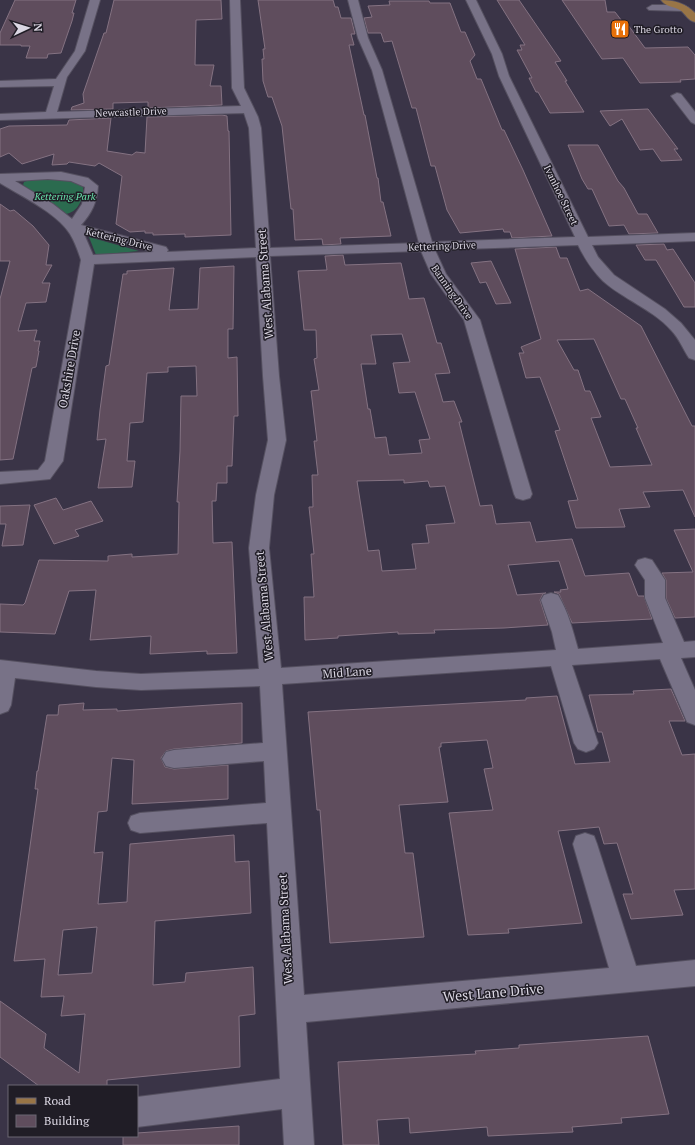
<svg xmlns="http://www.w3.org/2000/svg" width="695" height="1145" viewBox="0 0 695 1145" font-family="'PT Serif',serif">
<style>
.green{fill:#2b6b4f}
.building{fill:#5f4d5d;stroke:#847282;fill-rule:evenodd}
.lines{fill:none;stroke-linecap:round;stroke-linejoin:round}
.minor-casing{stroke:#555060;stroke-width:2}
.major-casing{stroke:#555060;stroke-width:2}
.minor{fill:#787287;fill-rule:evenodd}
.major{fill:#997546;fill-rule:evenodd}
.labels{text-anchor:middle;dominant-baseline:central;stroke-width:3;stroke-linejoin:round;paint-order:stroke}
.far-poi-label{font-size:10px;fill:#dbd7e3;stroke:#201d26;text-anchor:start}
.far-street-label{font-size:10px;fill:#dbd7e3;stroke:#201d26}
.far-park-label{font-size:10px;font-style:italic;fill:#68e1aa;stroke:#201d26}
.street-label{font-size:12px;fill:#dbd7e3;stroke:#201d26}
.near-street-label{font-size:14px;fill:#dbd7e3;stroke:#201d26}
</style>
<rect width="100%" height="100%" fill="#3a3447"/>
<g class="green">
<path d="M30 180C47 180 70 176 83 187 84 198 78 213 65 214L23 185 24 182Z"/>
<polygon points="89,237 139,251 96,255"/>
</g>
<g class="building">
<polygon points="15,0 76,0 72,13 74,13 72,21 61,53 48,54 47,58 26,58 30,46 21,46 21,45 0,45 0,33"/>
<polygon points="114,0 221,0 222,19 196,20 195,65 214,65 210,86 221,86 222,105 148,108 148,102 113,103 113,109 71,110 72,107 84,103 83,94 104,33 106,33"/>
<polygon points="258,0 333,0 335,7 338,7 341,18 351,18 355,34 351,34 354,45 349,45 364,115 365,115 377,178 378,178 381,202 383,202 391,236 340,238 341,244 323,245 322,239 295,240 293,209 291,209 282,126 272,97 268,97 263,81 262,59 264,59 263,49 265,49"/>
<polygon points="497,0 519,0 561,61 555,62 567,81 565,81 584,112 550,113 538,92 536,92 529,78 532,78 517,50 522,50 520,45 525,45"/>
<polygon points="562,0 605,0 607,12 615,12 625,25 628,25 645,48 688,47 695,55 695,79 680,80 681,82 640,83 623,58 602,59"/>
<polygon points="389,1 429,1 430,3 450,3 461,32 465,32 475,55 470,61 477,79 481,79 502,130 504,130 523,170 552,236 512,238 510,232 504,232 503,229 460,233 447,210 435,166 431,166 416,108 412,108 392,41 384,42 381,33 368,33 364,18 372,17 368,6 390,5"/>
<polygon points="648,109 678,149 674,149 682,160 661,161 653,149 640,150 622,119 610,126 600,111"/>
<polygon points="222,115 227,116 228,131 229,131 231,235 185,237 185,234 153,235 153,233 145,233 145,231 130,232 116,224 122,176 99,163 95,166 69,162 67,164 52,165 54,154 22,164 9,153 0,157 0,129 9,126 67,125 69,120 111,118 107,151 132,155 136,152 145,153 147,117"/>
<polygon points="568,145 598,145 618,181 624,188 638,214 647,214 658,233 629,234 624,225 609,226 592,189 588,189 582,179"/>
<polygon points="0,204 10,211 14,210 33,226 49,245 46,265 52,265 42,283 50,283 46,302 26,303 18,331 37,330 34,341 40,341 38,351 39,351 36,367 32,368 13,459 0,460 0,299 10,261 0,261"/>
<polygon points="664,244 667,250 673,249 695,283 695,307 684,307 656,260 645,260 636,245"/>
<path d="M556 247 560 258H567L580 291 588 289 641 326 692 426H695V517L683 490 643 492 650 507 619 509 625 527 576 528 568 501 578 500 555 431 560 430 540 377 526 378 519 353H524L521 347 541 339 515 249ZM594 339 621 399H625L638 428H636L652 465 610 467 591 418 601 417 590 391H585L578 370H574L557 340Z"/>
<path d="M343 255 345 265 401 263 409 299 424 298 437 343H441L450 373 435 374 443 402 454 401 462 422H459L480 506 492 505 496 524 530 522 536 542 572 539 585 576 629 573 638 596H644L652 619 572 623 559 594 554 592H561L560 590 568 589 559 561 508 565 517 595 546 593 543 594 540 600 548 625 504 628 434 630 435 633 398 634V632L338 636V638L305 640 304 597H314L311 554H314L309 507H313L312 475H318L314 441H317L311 391 319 390 314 359 317 358 316 330H304L298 271 327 270 325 256ZM402 334 410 362 393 363 399 393 415 392 430 439 419 440 422 453 389 455 386 437 375 438 370 409H368L361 364H376L371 335ZM404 480V483L428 481 430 487 445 486 455 523 426 525 429 543 412 544 416 569 382 571 379 550 368 551 357 481Z"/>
<polygon points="491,261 511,303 496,304 486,282 480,283 471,263"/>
<polygon points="234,266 233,329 228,329 228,358 237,357 238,416 234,416 232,466 227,466 227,483 217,483 216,501 212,501 213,543 232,542 237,653 207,654 207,651 150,654 151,636 90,640 96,590 69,591 55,634 0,632 0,604 23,605 25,603 39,560 108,561 108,556 132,554 132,557 178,554 179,502 177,502 180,451 181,396 197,396 196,366 168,367 168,372 147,373 143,422 130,423 127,461 135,461 132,487 98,488 106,439 97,440 100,410 106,366 109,365 123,274 127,274 127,271 174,268 169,310 198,309 200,268"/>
<polygon points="56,498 63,510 91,501 103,521 75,530 79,536 54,544 34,505"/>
<polygon points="30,505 23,545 2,546 6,524 0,524 0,506"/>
<polygon points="695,529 695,617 675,618 666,598 666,580 662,573 693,572 674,530"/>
<polygon points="671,689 685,721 669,721 682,755 695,754 695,889 674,890 683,915 631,919 623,894 633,894 617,843 604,844 599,827 558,831 582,923 508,929 509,933 468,935 449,813 493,810 484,769 493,768 487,740 441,743 441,747 439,747 448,802 399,805 405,853 413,853 424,937 330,943 320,810 317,810 308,712 526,700 526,698 557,696 575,764 610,762 602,732 598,732 589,695 634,694 633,691"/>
<path d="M84 703 83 710 117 709V711L242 703V743L174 749 166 751 161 758 165 767 174 769 228 765V799L132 804 134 760 112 758 107 811 98 812 94 853 103 852 98 904 127 902 130 844 234 835 235 862 249 861 251 913 155 921 153 985 185 982 186 973 253 967 255 1014 239 1016 240 1067 107 1080V1086H39L0 1057V1001L46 1034 44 1048 79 1073 85 1014 61 1016 64 996 41 997 45 959 14 961 38 789H35L37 771H38L47 715H58L59 705ZM97 927 92 973 58 975 63 930Z"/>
<polygon points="648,1036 669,1114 621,1118 622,1123 572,1127 573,1132 488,1136 487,1127 410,1133 409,1118 377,1120 379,1145 343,1145 338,1062 476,1054 475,1051 519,1048 519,1045"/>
<polygon points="239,1126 239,1145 123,1145 123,1136 137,1136 137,1133"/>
</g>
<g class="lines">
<defs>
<g id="minor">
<path d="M90 0H100L85 51 67 77 57 112 241 106 232 88 230 0H240L244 88 258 117 261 128 270 248 419 243 372 70 358 38 348 0H358L368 38 382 70 432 242 575 237 499 76 492 54 466 0H476L502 54 509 76 588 237 695 233V241L592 245 598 257 614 275 665 309 681 323 695 340V360L689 358C683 349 679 338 671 330 652 309 623 299 603 281 592 270 585 259 578 245L435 250 446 274 480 320 532 494 530 498 523 500 516 498 514 494 464 320 431 274 421 251 270 256 279 376 286 440 274 495 269 548 281 668 556 650 552 632 541 600 544 595 551 593 558 595C568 611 573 631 578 649L663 643 645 598V580L635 565 638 560 645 558 652 560 665 580V598L684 642 695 641V657L681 658 695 690V725L687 722 660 659 572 665 598 743 594 749 586 752 578 749 574 743 551 666 282 684 304 995 609 968 573 844 576 836 585 833 594 836 597 844 636 966 695 960V986L306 1022 314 1145H284L282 1109 137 1127V1097L280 1079 267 823 140 833 131 830 128 823 131 816 140 813 266 803 264 761 174 768 166 766 162 759 166 752 174 750 263 743 260 686 141 690 96 687 15 678 11 705 8 711 0 714V660L96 671 141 674 259 669 249 548 256 495 268 440 263 376 256 257 94 264 63 461 50 479 0 484V472L38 470 45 461 81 260C78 251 75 242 70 234 57 213 21 196 0 183V174L61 172 88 178 98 186C97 202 92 213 81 225L166 247 168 250 167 252 256 248 249 128 244 113 0 120V114L46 112 54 86 0 87V81L56 79 75 51ZM48 179 71 181 85 187 82 204 72 219 53 204 15 181ZM84 234 154 252 93 255Z"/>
<polygon points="652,5 684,5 689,8 684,11 649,10 647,8"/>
<polygon points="677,93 681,94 695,112 695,124 691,122 671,96"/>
</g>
<path id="major" d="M661 0C674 0 685 3 695 13V22C688 21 686 14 680 10 673 6 666 7 661 0Z"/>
</defs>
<use href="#minor" class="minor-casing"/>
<use href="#major" class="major-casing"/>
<use href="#minor" class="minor"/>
<use href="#major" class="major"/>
</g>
<defs>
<symbol id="restaurant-square" viewBox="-11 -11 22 22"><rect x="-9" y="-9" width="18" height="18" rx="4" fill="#e8710a" stroke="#201d26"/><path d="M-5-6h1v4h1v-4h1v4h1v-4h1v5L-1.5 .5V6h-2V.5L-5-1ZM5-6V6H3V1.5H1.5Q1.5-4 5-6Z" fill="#fff"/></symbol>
</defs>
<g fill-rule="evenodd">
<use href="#restaurant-square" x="609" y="18" width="22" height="22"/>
</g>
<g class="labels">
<g class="far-poi-label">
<text x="634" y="29">The Grotto</text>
</g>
<g class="far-street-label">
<text transform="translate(131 112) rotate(-2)">Newcastle Drive</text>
<text transform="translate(561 195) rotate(64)">Ivanhoe Street</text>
<text transform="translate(119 239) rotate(14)">Kettering Drive</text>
<text transform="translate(442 246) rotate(-2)">Kettering Drive</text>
<text transform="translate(452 292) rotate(55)">Banning Drive</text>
</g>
<g class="far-park-label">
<text x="65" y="196">Kettering Park</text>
</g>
<g class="street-label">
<text transform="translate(265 284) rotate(-94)">West Alabama Street</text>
<text transform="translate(69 369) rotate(-80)">Oakshire Drive</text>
<text transform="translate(264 606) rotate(-95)">West Alabama Street</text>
<text transform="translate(347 672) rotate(-4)">Mid Lane</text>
<text transform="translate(285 929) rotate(-93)">West Alabama Street</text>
</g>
<g class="near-street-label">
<text transform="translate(493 992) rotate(-5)">West Lane Drive</text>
</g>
</g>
<rect x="8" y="1085" width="130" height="52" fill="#201d26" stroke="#6b6772"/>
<rect x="16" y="1098" width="20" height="6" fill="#997546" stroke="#6b6772"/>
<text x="44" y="1105" font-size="12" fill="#dbd7e3">Road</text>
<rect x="16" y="1115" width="20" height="12" fill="#5f4d5d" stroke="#6b6772"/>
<text x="44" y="1125" font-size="12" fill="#dbd7e3">Building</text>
<g transform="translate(28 28) rotate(86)" stroke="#201d26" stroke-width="3" paint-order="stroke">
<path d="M0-3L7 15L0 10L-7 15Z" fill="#dbd7e3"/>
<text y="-6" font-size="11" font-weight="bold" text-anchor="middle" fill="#dbd7e3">N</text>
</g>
</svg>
